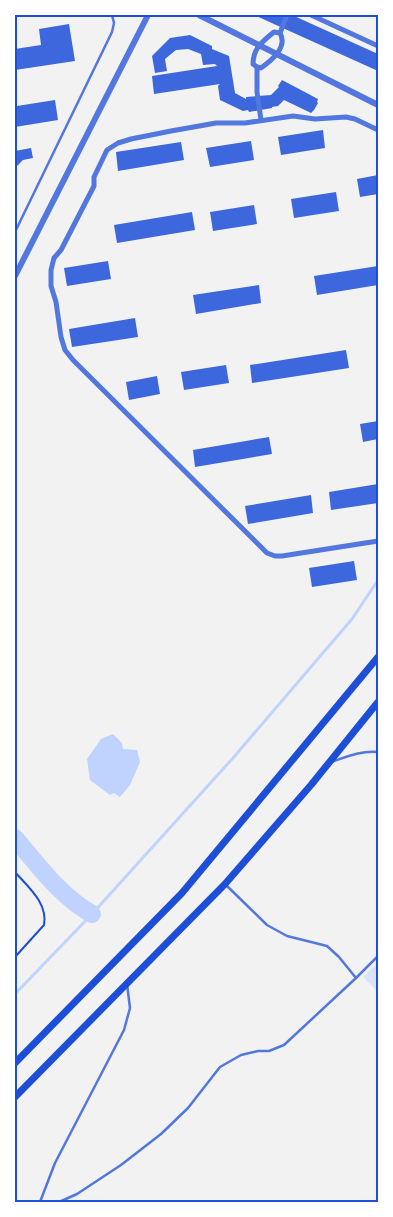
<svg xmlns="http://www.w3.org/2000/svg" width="393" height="1217" viewBox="0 0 393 1217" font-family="'Roboto Serif',serif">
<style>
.green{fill:#dbe4f7}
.water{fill:#bfd3fe}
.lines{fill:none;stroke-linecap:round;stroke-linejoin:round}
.stream{stroke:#bfd3fe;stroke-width:3}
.river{stroke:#bfd3fe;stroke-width:18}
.building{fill:#3d67dc}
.path{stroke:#1d4ed8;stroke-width:2}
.service{stroke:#5277de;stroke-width:2.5}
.minor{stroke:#5277de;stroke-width:5}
.tertiary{stroke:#5277de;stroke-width:6}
.secondary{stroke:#1d4ed8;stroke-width:7}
.neatline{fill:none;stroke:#1d4ed8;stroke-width:2}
</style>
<rect width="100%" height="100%" fill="#f2f2f2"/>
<polygon class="green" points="378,962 378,992 363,977"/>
<polygon class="water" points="113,734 122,743 123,749 137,750 140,762 130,785 120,797 114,793 110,795 90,780 87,759 101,739"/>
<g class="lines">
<polyline class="stream" points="15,994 92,914 233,758 352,619 378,580"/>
<path class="river" d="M15 838C38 865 61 897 92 914"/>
</g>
<g class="building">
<polygon points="254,15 292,15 378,54 378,71"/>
<polygon points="69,24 75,61 15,70 15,49 41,45 39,29"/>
<polygon points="190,35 212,46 212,49 229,56 235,93 246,99 246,97 271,95 279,87 278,86 282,80 318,99 317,102 318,103 314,110 311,113 284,100 278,106 272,107 272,108 249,112 248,110 243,111 220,100 218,86 220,84 154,94 152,76 217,66 215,64 203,65 201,54 188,49 176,50 165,59 167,71 155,73 152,56 170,38"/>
<polygon points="55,100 58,120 15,127 15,101 17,106"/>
<polygon points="323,130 325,148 281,155 278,137"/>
<polygon points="251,141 254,160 210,167 206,148"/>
<polygon points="181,142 184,160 118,171 116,152"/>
<polygon points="31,148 33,158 23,160 15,168 15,151"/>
<polygon points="378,175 378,194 360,197 357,179"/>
<polygon points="336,192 339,211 294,218 291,199"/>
<polygon points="254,205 257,224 213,231 210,212"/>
<polygon points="192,212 195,230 117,243 114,225"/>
<polygon points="108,261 111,279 67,286 64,268"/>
<polygon points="378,266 378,285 317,295 314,276"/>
<polygon points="259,285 261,303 196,314 193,295"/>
<polygon points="135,318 138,337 72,347 69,329"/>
<polygon points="346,350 349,368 252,383 250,365"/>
<polygon points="226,365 229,383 184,390 181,372"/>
<polygon points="157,376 160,394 129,400 126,382"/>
<polygon points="378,421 378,439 363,442 360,424"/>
<polygon points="269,437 272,454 195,467 193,450"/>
<polygon points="378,484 378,503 331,510 329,492"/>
<polygon points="311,495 313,513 248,524 245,506"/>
<polygon points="354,561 357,580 312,587 309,568"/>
</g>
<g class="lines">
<path class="path" d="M15 872C28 887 48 903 44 925L15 957"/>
<g class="service">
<polyline points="15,232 112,32 114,23 112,15"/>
<path d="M331 762C346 757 362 750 378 752"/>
<polyline points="226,885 267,925 287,936 327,946 339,957 356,978 378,956"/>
<polyline points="40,1202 55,1163 124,1030 130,1008 127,984"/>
<polyline points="59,1202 77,1194 121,1165 161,1134 188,1108 220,1067 241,1055 258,1051 269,1051 284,1045 356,978"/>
</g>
<g class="minor">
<polyline points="311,15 378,46"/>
<path d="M274 32 280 33C288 47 272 60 261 68L257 67 253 64C253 48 263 41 274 32Z"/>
<polyline points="280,33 287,15"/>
<polyline points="257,67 257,92 261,120"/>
<polyline points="378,130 355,119 346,117 315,119 293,116 245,123 216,123 171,131 131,139 118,143 107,150 94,177 94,186 61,250 54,258 51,270 51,286 56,302 61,337 65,350 73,360 267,553 275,556 282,556 378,541"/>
</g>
<g class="tertiary">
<polyline points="199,15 378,105"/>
<polyline points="15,276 148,15"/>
</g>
<g class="secondary">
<polyline points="15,1063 182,893 378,657"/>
<polyline points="15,1097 225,884 311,785 378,702"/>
</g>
</g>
<rect width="393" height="1217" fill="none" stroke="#ffffff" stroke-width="32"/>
<rect x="16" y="16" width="361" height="1185" class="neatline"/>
</svg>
